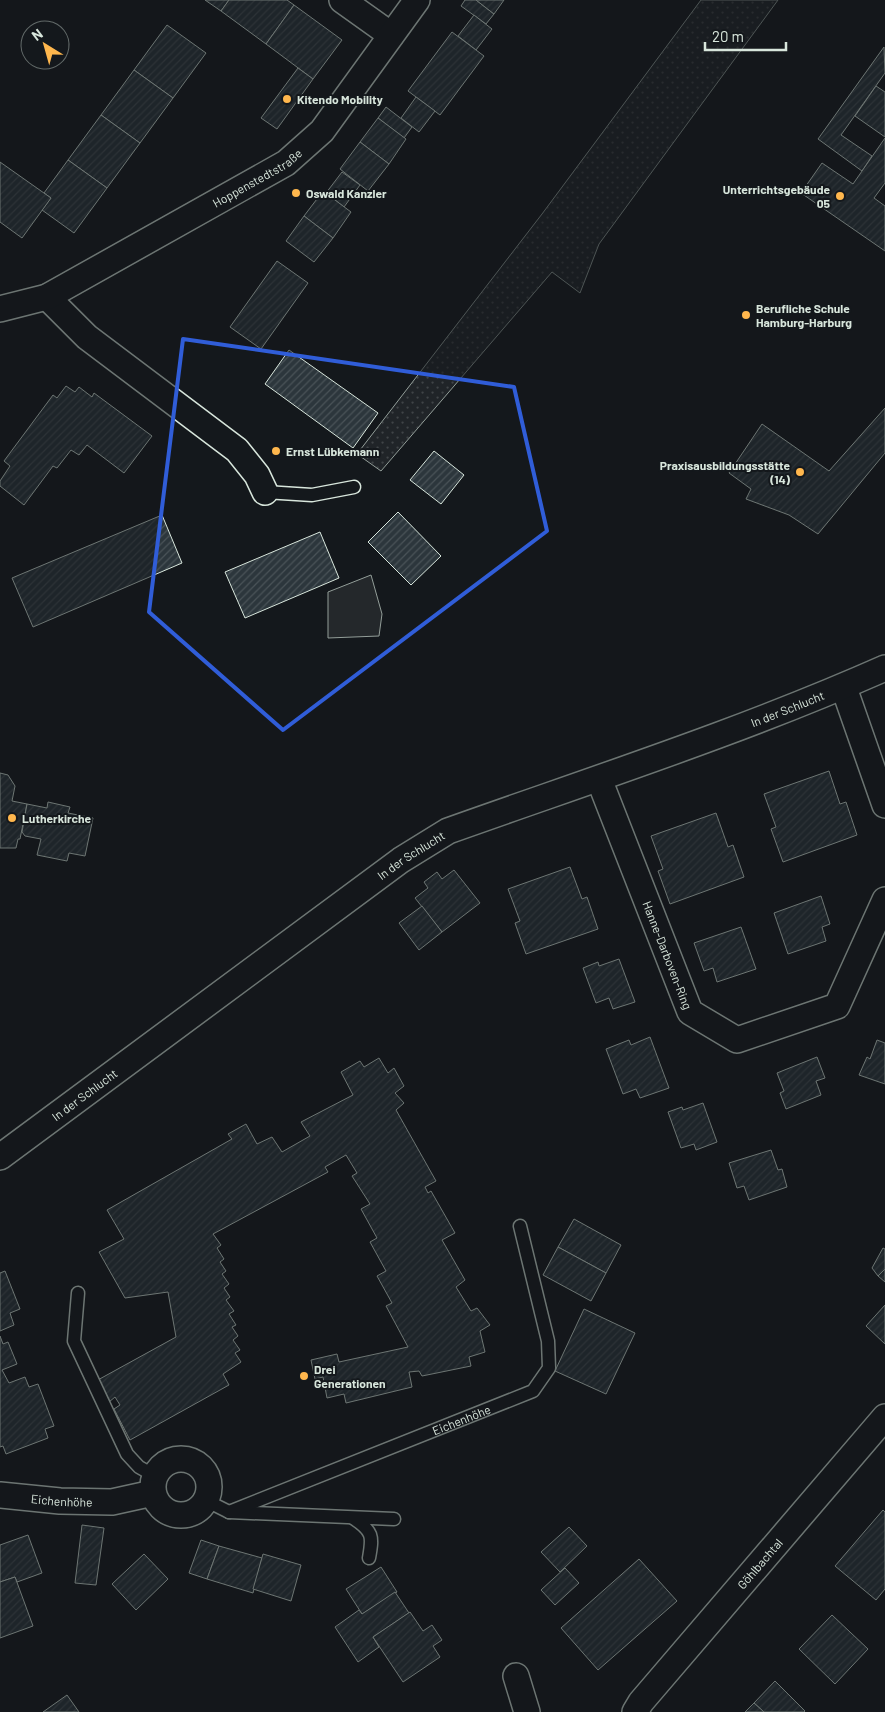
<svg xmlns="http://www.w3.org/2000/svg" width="885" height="1712" viewBox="0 0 885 1712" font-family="Barlow,sans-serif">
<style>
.park{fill:url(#park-dots);stroke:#939e99}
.parking{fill:#24282b;stroke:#939e99}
.building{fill:url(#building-hatch);stroke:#d8e6dc}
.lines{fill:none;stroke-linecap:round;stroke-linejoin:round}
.lane-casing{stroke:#d8e6dc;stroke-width:15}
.street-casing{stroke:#d8e6dc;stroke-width:28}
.lane{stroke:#14181c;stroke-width:12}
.street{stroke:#14181c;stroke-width:25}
.marked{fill:none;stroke:#305dd8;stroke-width:4;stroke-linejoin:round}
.poi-dot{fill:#ffb74d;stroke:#14181c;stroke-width:2}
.labels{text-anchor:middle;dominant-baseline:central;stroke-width:4;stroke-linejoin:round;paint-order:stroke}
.poi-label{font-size:12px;font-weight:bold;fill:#d8e6dc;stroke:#14181c;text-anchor:start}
.street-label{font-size:12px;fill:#d8e6dc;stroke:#14181c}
</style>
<defs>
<pattern id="park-dots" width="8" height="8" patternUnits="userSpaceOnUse" patternTransform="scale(1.25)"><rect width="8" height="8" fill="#202428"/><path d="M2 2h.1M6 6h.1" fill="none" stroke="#404447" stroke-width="1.8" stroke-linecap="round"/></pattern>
<pattern id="building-hatch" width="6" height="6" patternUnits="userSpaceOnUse" patternTransform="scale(1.25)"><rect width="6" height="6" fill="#2c363c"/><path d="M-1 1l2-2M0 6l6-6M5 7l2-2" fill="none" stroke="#4a5358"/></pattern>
</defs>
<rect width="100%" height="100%" fill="#14181c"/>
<polygon class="park" points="701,0 778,0 599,244 580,293 552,272 381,471 357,454 542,214"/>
<polygon class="parking" points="371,575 382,614 379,636 328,638 328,592"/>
<g class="building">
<polygon points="205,0 229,0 221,11"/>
<polygon points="229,0 287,0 294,5 266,44 221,11"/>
<polygon points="465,0 476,0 494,14 486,24 461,6"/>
<polygon points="476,0 504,0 494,14"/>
<polygon points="294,5 342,40 313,79 266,44"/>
<polygon points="474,15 492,29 476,50 458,36"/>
<polygon points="167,25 206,53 173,98 134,70"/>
<polygon points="452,32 484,56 440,115 408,91"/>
<polygon points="884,47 885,73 841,135 872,156 862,171 818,139"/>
<polygon points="298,68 313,79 277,129 261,118"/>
<polygon points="134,70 173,98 140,143 101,115"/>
<polygon points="876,86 885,92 885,137 855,116"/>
<polygon points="416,97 435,111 419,132 401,118"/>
<polygon points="386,107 412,127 404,138 378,118"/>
<polygon points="101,115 140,143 107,188 68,160"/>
<polygon points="378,118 406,139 389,164 360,142"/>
<polygon points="885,138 885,183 874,198 885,206 885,251 801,193 822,163 853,184"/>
<polygon points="360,142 389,164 368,191 340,169"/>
<polygon points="68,160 107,188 74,233 42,210 51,198 44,193"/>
<polygon points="0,162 51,198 22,238 0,222"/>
<polygon points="342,172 360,185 344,207 326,193"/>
<polygon points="323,191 351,212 333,238 304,216"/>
<polygon points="304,216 333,238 314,262 286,241"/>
<polygon points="277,261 308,283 261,349 230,327"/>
<polygon points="289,350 378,413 353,448 265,384"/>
<polygon points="66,386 75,392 79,387 92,397 94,393 152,436 124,473 87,445 79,455 71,450 57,468 53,466 24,505 0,486 0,481 10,466 4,461 53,395 57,398"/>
<polygon points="885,408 885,453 818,534 789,515 746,499 751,489 729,473 762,424 829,471"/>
<polygon points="434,451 464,475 441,504 410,480"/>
<polygon points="398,512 441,556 411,585 368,542"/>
<polygon points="162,515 182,563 33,627 12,578"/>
<polygon points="320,532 339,578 245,618 225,572"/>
<polygon points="829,771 840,804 846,802 857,835 783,862 771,829 776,827 764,794"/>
<polygon points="0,773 8,775 15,786 12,801 27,804 20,839 18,839 16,848 0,848"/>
<polygon points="48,802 70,807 68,813 93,818 85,856 69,853 67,861 37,855 41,839 25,836 22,832 27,804 47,808"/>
<polygon points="716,813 728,847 733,845 744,877 670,904 658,871 663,869 651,836"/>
<polygon points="570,867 582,899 587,897 598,929 526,954 515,923 520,921 508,889"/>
<polygon points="454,870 480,903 442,932 415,898 428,888 424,882 437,872 442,879"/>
<polygon points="821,896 830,924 822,927 826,941 788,954 774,913"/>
<polygon points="422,906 442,932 419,950 399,923"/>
<polygon points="741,927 756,969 717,982 713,968 704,971 694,943"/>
<polygon points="619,959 635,1002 613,1009 609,998 596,1003 583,968 598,962 599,966"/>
<polygon points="650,1037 669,1088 640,1098 636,1089 623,1094 606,1049 629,1040 631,1045"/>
<polygon points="877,1040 885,1043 885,1084 859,1075 867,1057 870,1059"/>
<polygon points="817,1057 825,1078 816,1081 821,1095 786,1109 780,1093 784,1091 777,1073"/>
<polygon points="379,1058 388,1073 394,1068 404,1086 395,1093 404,1103 396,1110 436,1181 425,1187 428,1193 431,1191 455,1233 442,1240 465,1280 456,1287 471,1311 477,1308 490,1325 480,1331 485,1352 469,1357 471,1366 422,1376 419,1371 409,1372 412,1387 346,1403 344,1394 327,1398 323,1377 315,1379 311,1360 337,1354 339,1362 408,1347 386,1306 392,1303 377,1276 386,1271 370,1242 377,1238 361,1209 370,1204 352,1176 357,1173 346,1155 325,1167 328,1172 213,1234 221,1245 217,1248 224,1259 220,1262 226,1271 222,1274 229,1284 224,1288 230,1297 226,1300 234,1311 229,1314 236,1325 232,1327 238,1336 233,1340 240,1350 235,1353 241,1362 223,1374 229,1385 130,1440 114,1409 120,1405 115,1397 109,1402 96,1381 176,1337 168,1292 125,1298 99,1252 124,1239 107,1210 232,1139 228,1134 246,1124 257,1144 272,1137 282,1152 310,1136 301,1122 353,1095 341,1072 360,1061 364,1067"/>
<polygon points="703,1103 717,1142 696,1150 694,1144 681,1148 668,1112 682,1107 683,1110"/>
<polygon points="771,1150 778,1170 782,1169 787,1187 749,1200 744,1186 737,1188 729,1163"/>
<polygon points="574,1219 621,1245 606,1273 558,1247"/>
<polygon points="558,1247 606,1273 591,1301 543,1275"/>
<polygon points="883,1248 885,1249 885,1269 878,1276 872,1268"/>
<polygon points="885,1269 885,1282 878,1276"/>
<polygon points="5,1271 20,1309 10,1313 14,1325 0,1331 0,1273"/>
<polygon points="885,1305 885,1344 866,1326"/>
<polygon points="584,1309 635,1333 606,1394 555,1371"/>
<polygon points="0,1336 3,1344 8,1342 17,1364 2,1370 9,1383 25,1377 29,1387 38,1384 54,1426 45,1429 48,1438 6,1454 3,1446 0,1447"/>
<polygon points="883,1510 885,1512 885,1589 876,1600 835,1566"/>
<polygon points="82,1525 104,1528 96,1585 75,1583"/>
<polygon points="569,1527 587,1546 560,1572 541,1552"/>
<polygon points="28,1535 42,1573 17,1582 15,1577 0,1582 0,1545"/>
<polygon points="201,1540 219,1546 207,1579 189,1573"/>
<polygon points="219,1546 262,1558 253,1593 207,1579"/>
<polygon points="144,1554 168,1579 136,1610 112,1584"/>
<polygon points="263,1554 301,1565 291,1601 253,1589"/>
<polygon points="639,1559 677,1601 598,1670 561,1628"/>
<polygon points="381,1567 397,1592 362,1614 346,1589"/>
<polygon points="565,1568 579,1583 555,1605 541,1590"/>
<polygon points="15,1577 33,1626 0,1638 0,1582"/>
<polygon points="395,1592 409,1613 373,1637 379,1647 358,1662 335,1627 359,1610 362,1614"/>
<polygon points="410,1612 423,1631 432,1625 442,1640 433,1646 440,1657 403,1682 373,1637"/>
<polygon points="832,1615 868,1649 835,1684 799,1649"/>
<polygon points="775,1681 805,1711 804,1712 764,1712 754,1703"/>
<polygon points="67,1695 79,1712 43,1712"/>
<polygon points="754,1703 764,1712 745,1712"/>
</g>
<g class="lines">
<defs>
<g id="lane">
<polyline points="265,492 312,495 354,487"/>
<polyline points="78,1293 74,1341 127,1454 139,1467 155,1476"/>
<polyline points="205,1500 229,1512 394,1519"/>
<path id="s1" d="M229 1512 533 1391 549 1368 548 1341 520 1226"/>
<path d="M353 1518C373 1531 373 1536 369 1558"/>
</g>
<g id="street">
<polyline points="342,0 391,35"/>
<polyline points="47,297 87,337 237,450 257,475 265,492"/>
<path id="s2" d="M0 309 47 297 286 163 322 131 417 0"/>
<polyline points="844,688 885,805"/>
<path id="s3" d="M599 779 690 1012 737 1040 837 1006 885 900"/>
<path id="s4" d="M0 1157 401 860 448 831C594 779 743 731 885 668"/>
<circle cx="181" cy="1487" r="28"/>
<path id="s5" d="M0 1495 60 1501 112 1502 153 1493"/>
<polyline points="516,1676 527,1712"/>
<path id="s6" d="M635 1712 641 1702 885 1417"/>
</g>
</defs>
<use href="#lane" class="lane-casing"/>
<use href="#street" class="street-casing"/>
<use href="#lane" class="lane"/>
<use href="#street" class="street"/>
</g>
<path d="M0 0H885V1712H0ZM183 339 514 387 547 531 283 730 149 612Z" fill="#14181c" fill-opacity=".55" fill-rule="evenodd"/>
<path class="marked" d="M183 339 514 387 547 531 283 730 149 612Z"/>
<g class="poi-dot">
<circle cx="287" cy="99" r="5"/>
<circle cx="296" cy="193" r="5"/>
<circle cx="840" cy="196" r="5"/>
<circle cx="746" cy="315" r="5"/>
<circle cx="276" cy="451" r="5"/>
<circle cx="800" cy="472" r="5"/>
<circle cx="12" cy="818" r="5"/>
<circle cx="304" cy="1376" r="5"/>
</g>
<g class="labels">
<g class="poi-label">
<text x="297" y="99">Kitendo Mobility</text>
<text x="830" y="189" text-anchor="end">Unterrichtsgebäude<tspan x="830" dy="14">05</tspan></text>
<text x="306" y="193">Oswald Kanzler</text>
<text x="756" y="308">Berufliche Schule<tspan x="756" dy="14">Hamburg-Harburg</tspan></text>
<text x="286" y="451">Ernst Lübkemann</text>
<text x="790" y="465" text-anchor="end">Praxisausbildungsstätte<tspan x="790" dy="14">(14)</tspan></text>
<text x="22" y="818">Lutherkirche</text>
<text x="314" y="1369">Drei<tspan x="314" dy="14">Generationen</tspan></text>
</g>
<g class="street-label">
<text stroke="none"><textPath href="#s2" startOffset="290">Hoppenstedtstraße</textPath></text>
<text stroke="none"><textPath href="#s4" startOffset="915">In der Schlucht</textPath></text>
<text stroke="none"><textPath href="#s4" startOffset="510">In der Schlucht</textPath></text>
<text stroke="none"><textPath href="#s3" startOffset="189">Hanne-Darboven-Ring</textPath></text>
<text stroke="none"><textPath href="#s4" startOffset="105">In der Schlucht</textPath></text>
<text stroke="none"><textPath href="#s1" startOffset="250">Eichenhöhe</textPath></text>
<text stroke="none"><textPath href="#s5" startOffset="62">Eichenhöhe</textPath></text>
<text stroke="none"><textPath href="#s6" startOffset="194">Göhlbachtal</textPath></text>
</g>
</g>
<g transform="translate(45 45) rotate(323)"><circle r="24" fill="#14181c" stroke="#626a69"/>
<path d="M0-4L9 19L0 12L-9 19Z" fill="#ffb74d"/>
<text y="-8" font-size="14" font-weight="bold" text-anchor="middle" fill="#d8e6dc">N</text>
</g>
<path d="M705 42v8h81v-8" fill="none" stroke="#d8e6dc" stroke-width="2.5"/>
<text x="712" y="42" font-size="15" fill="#d8e6dc" stroke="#14181c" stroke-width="4" paint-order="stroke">20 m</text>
</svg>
